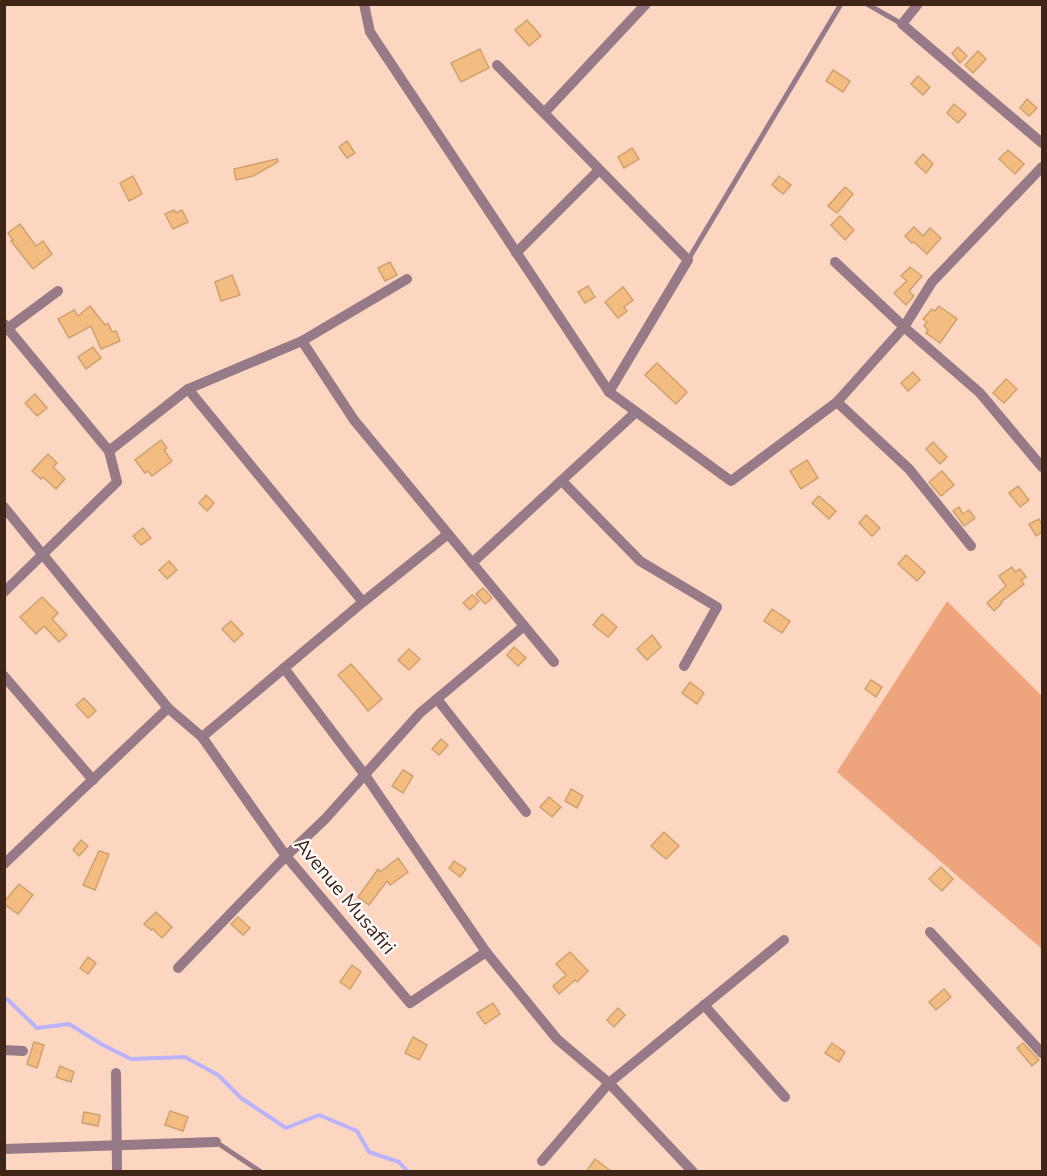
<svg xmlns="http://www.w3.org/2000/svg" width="1047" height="1176" viewBox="0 0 1047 1176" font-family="'Nunito Sans',sans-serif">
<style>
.green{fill:#eea57e}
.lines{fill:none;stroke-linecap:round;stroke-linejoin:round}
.stream{stroke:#bab3f9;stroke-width:4}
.building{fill:#f3bd82;stroke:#cfa16e;stroke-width:1.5}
.service{stroke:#967a87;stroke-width:5}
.minor{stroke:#967a87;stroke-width:10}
.labels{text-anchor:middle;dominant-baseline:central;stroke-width:4.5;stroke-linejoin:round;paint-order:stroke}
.street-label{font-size:20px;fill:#3e2518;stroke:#fff}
</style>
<rect width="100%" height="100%" fill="#fdd6c1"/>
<polygon class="green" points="947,601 1042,696 1042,949 837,772"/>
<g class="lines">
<polyline class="stream" points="4,999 7,999 37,1028 69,1024 103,1045 131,1059 185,1057 218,1075 241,1098 286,1128 319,1115 357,1131 369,1152 399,1162 408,1172"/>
</g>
<g class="building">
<polygon points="527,20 541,36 529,46 515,30"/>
<polygon points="958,47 967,56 960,63 952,53"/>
<polygon points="480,49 489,68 461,82 451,63"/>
<polygon points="978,51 986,59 973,73 965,65"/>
<polygon points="833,70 850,81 843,92 826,81"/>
<polygon points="918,76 930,87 923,95 911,84"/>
<polygon points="1027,99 1037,108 1029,116 1020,108"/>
<polygon points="954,104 966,114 958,123 947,113"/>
<polygon points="347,141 355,153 347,158 339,147"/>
<polygon points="632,148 639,159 624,168 618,157"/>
<polygon points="1008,150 1024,164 1015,174 999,159"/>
<polygon points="923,154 933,164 926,173 915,163"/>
<polygon points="277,159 278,162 253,176 236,180 234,169"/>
<polygon points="133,176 142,194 129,201 120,183"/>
<polygon points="779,176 791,185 783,194 772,185"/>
<polygon points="845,187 853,194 837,213 828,206"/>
<polygon points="174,210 176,213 182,210 188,222 173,229 165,214"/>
<polygon points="840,216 854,230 845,240 831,225"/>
<polygon points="20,224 36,246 43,241 52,254 33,269 11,241 13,240 8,233"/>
<polygon points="914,227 923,236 930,228 941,238 927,254 914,242 912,243 905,236"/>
<polygon points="390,262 397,275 385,281 378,268"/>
<polygon points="910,267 922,276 909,291 914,296 906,305 894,293 907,281 901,276"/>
<polygon points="232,275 240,295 221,301 215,282"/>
<polygon points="588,286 595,297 585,303 578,292"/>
<polygon points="623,287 633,300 624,307 627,311 618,318 605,302"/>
<polygon points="90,306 105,325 108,323 112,332 116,331 120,341 101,349 91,326 69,338 58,319 74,310 78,316"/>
<polygon points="939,306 957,319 940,343 926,333 928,330 924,326 927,322 923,319 932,309 935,311"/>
<polygon points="93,347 101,358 86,369 78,357"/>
<polygon points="657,363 687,392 676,404 645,375"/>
<polygon points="913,372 920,380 908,391 901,383"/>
<polygon points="1006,379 1017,389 1004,403 993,393"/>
<polygon points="35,394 47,408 37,416 25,403"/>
<polygon points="161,440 167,448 164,450 172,461 152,476 148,471 145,473 135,460"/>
<polygon points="933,442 947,457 940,464 926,449"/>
<polygon points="48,454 57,463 53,467 65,479 56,489 43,477 41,479 32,471"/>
<polygon points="807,460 818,478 801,489 790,471"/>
<polygon points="942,471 954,485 941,496 929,482"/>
<polygon points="1018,486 1029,500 1020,507 1009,493"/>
<polygon points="206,495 214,503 207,511 199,503"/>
<polygon points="819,496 836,511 829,519 812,503"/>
<polygon points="959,507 963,514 969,510 975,518 964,526 953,511"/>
<polygon points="866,515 880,528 872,536 859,523"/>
<polygon points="1039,519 1042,525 1042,532 1036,536 1029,524"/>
<polygon points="143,528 151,538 141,545 133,536"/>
<polygon points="906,555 925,572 917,581 898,564"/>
<polygon points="169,561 177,570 167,579 159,570"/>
<polygon points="1012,567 1015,572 1020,569 1026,577 1021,580 1024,584 1001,602 1002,603 994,611 987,603 1006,586 999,576"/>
<polygon points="483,588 492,598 485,604 476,594"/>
<polygon points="472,595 479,601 470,610 463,603"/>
<polygon points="42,597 58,613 52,619 67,635 59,642 44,626 36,634 20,617"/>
<polygon points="772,609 790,621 782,633 764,621"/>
<polygon points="602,614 617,627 608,637 593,625"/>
<polygon points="231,621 243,634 234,642 222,629"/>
<polygon points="652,635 661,647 647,660 637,649"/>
<polygon points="514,647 526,658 518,666 507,655"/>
<polygon points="409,649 420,659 409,670 398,660"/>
<polygon points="351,664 382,699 368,711 358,698 338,675"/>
<polygon points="871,680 882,687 876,697 865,689"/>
<polygon points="690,682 704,693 697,704 682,693"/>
<polygon points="84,698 96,711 88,718 76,705"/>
<polygon points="441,739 448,745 439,755 432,749"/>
<polygon points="403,770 413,776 403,793 392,786"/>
<polygon points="571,789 583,796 577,808 565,801"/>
<polygon points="549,797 561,807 552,817 540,807"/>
<polygon points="664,832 679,846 666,859 651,846"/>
<polygon points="81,840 88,846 79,856 73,850"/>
<polygon points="99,851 109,854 95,890 83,885"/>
<polygon points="398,858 408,872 390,885 387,881 369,905 358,897 378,869 380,872"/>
<polygon points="454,861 466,869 460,877 449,868"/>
<polygon points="941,867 953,879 942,891 929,879"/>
<polygon points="19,884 33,895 18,914 4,904 4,902"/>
<polygon points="156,912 172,927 162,938 153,929 151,930 144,924"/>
<polygon points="238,917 250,928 243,935 231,924"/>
<polygon points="570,952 588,971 577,982 575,980 559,994 553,986 566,975 556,964"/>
<polygon points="88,957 96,963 88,974 80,968"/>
<polygon points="352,965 361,972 350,989 340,982"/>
<polygon points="944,989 951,997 936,1010 929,1002"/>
<polygon points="493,1003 500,1014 485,1024 477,1013"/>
<polygon points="618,1008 625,1015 614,1027 607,1020"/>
<polygon points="413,1037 427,1045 419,1060 405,1053"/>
<polygon points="34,1042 44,1045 37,1068 27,1064"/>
<polygon points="832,1043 845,1052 839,1062 825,1053"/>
<polygon points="1023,1043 1039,1060 1032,1066 1017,1048"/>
<polygon points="60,1066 74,1072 71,1082 56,1077"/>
<polygon points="170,1111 188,1117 183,1131 165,1125"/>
<polygon points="84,1112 100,1115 98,1126 82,1123"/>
<polygon points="595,1159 612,1172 586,1172"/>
</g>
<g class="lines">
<g class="service">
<polyline points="867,4 902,24"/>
<polyline points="688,260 841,4"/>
<polyline points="216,1142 261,1172"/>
</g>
<g class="minor">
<polyline points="364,4 370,32 609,392 731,481 837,402 904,327 932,282 1042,167"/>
<polyline points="918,4 902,24 1042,143"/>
<polyline points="497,65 688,260 609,392"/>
<polyline points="544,113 646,4"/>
<polyline points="516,253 599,170"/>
<polyline points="835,262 904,327 980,393 1042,467"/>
<polyline points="4,324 109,451"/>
<polyline points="4,331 58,291"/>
<polyline points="302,341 354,420 554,662"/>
<polyline points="188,389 363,602"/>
<polyline points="837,402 909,469 971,546"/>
<polyline points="562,481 640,561 717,607 684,666"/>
<polyline points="4,507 168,708 202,737 286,856 410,1003 486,952 557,1039 609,1083 693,1172"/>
<polyline points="472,563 636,412"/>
<polyline points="4,592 117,482 109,451 188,389 302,341 407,279"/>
<polyline points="284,668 365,775 486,952"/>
<polyline points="4,676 93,780"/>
<polyline points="437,699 526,812"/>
<polyline points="202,737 363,602 448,534"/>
<polyline points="4,864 168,708"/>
<polyline points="930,932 1042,1053"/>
<polyline points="178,968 286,856 326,818 420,713 524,626"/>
<polyline points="704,1005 785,1097"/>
<polyline points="4,1050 23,1051"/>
<polyline points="116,1073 117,1172"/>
<polyline points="4,1149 216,1142"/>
<polyline points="542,1161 609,1083 784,940"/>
</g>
</g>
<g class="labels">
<g class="street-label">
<text transform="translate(345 896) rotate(50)">Avenue Musafiri</text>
</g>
</g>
<rect width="1047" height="1176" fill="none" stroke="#3e2518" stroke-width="12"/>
</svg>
